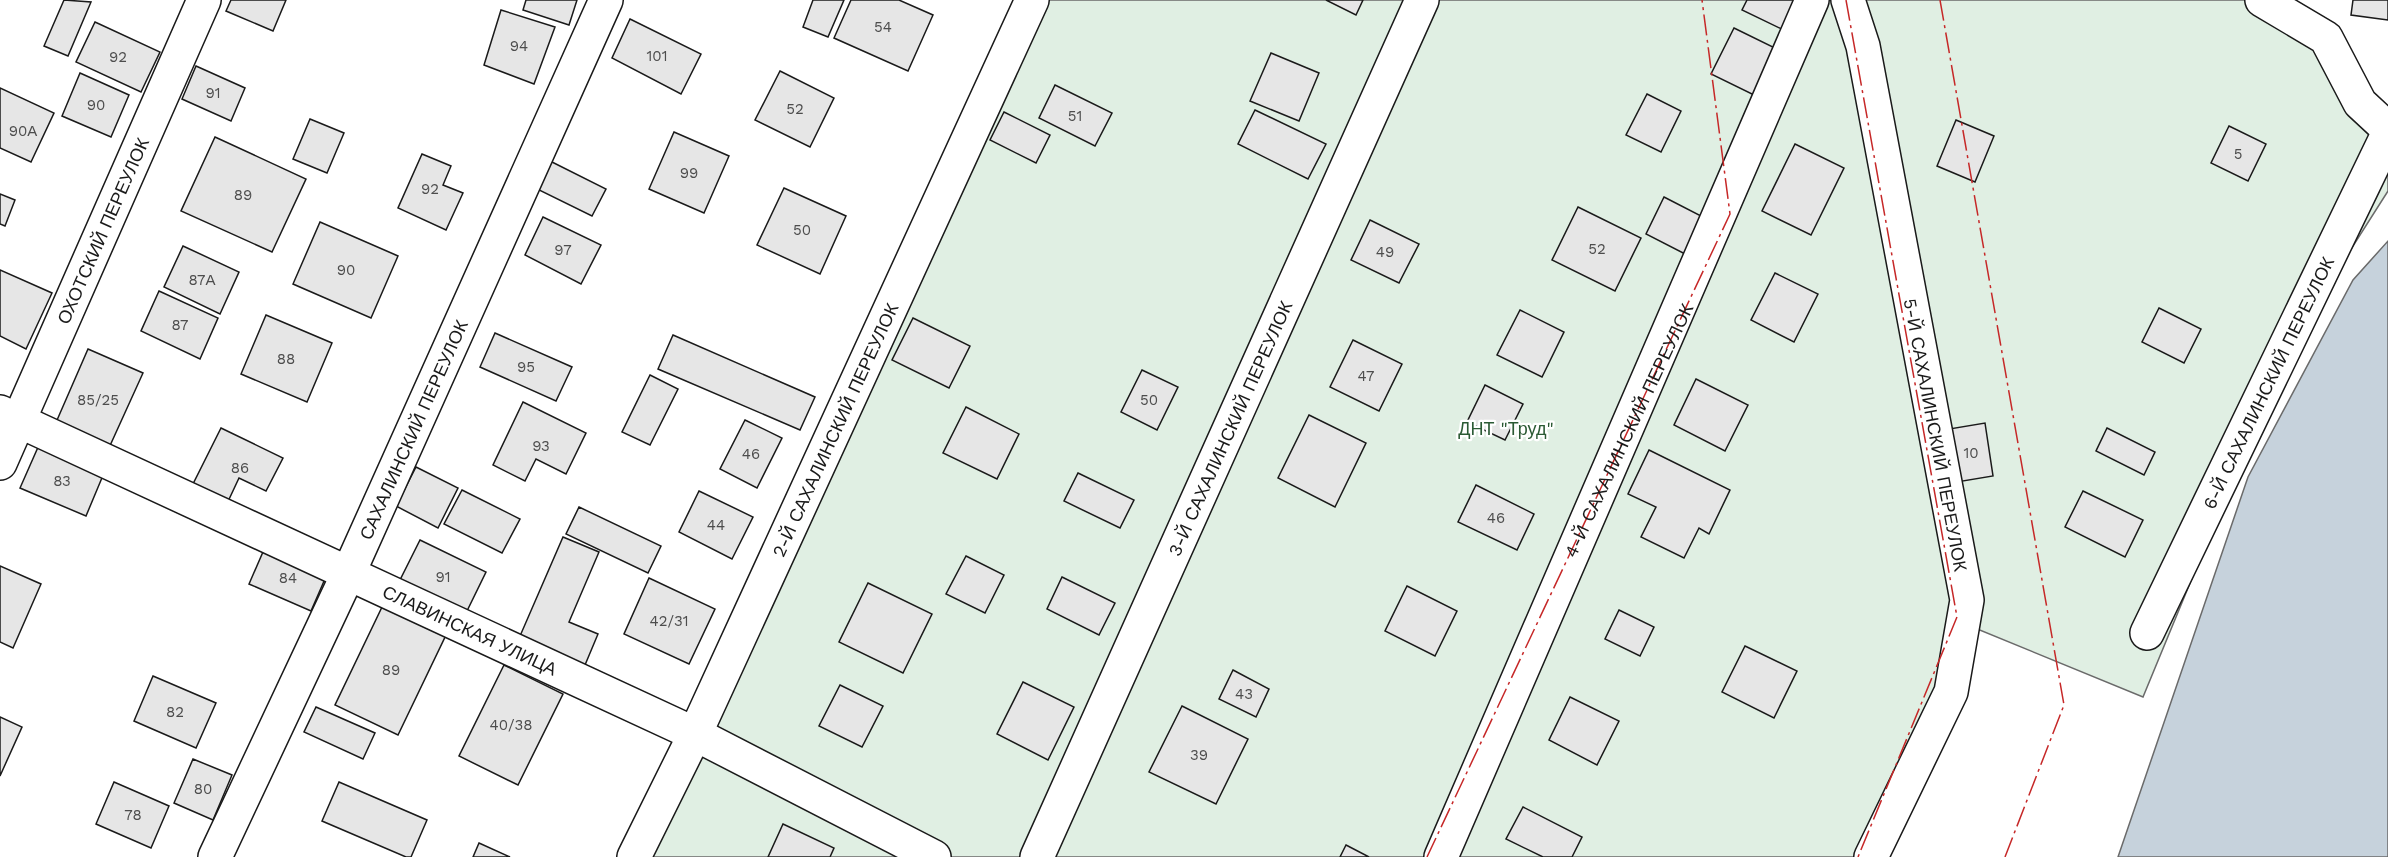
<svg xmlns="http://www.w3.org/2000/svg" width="2388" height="857" viewBox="0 0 2388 857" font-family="'Work Sans',sans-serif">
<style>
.green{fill:#e0efe3;stroke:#6a6a6a;stroke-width:1.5}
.water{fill:#c6d2dc;stroke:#6a6a6a;stroke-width:1.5}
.building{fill:#e6e6e6;stroke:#1a1a1a;stroke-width:1.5}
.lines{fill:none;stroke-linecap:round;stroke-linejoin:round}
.minor-casing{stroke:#1a1a1a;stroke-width:36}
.minor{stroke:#fff;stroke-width:33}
.power{stroke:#c62828;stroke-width:1.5;stroke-dasharray:21 4.5 3 4.5;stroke-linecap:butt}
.labels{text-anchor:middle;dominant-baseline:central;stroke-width:4.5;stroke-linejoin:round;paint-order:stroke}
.number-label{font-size:15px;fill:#4d4d4d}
.street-label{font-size:18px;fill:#1a1a1a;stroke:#fff}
.park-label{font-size:18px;fill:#2b5a34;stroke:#fff}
</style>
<rect width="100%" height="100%" fill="#fff"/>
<polygon class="green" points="1034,0 2283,0 2388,132 2388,191 2285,353 2143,697 1970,626 1870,857 625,857"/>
<polygon class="water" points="2388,241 2388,857 2118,857 2248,477 2353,280"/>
<g class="building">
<polygon points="64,0 91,2 68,56 44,46"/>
<polygon points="231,0 286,0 273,31 226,11"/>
<polygon points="526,0 577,0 569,25 523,10"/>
<polygon points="813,0 844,0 828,37 803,27"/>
<polygon points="851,0 899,0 933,15 908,71 834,38"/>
<polygon points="1326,0 1363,0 1356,15"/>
<polygon points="1747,0 1797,0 1792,34 1742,10"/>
<polygon points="2353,0 2388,0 2388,20 2351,15"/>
<polygon points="501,10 555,27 534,84 484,65"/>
<polygon points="630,19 701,54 681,94 612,58"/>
<polygon points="95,22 160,52 141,92 76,62"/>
<polygon points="1734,28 1777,49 1754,95 1711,74"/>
<polygon points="1271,53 1319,73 1299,121 1250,101"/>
<polygon points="196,66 245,88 231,121 182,99"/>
<polygon points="780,71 834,98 810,147 755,120"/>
<polygon points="80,73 129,95 111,137 62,116"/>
<polygon points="1055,85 1112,113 1095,146 1039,118"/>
<polygon points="0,88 54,113 31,162 0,148"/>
<polygon points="1647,94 1681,111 1661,152 1626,135"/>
<polygon points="1255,110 1326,144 1308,179 1238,144"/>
<polygon points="1004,112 1050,135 1036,163 990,140"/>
<polygon points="310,119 344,133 327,173 293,159"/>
<polygon points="1956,120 1994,136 1975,182 1937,166"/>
<polygon points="2229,126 2266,144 2248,181 2211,163"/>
<polygon points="674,132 729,156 704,213 649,189"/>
<polygon points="215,137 306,179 272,252 181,211"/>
<polygon points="1795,144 1844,168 1811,235 1762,211"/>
<polygon points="422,154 451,166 443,185 463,193 446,230 398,208"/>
<polygon points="548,160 606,189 592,216 535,188"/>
<polygon points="784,188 846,216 820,274 757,245"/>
<polygon points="0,194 15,200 5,226 0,224"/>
<polygon points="1664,197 1705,218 1687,255 1646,234"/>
<polygon points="1578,207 1641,238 1615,291 1552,260"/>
<polygon points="543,217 601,245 581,284 525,255"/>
<polygon points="1370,220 1419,244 1399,283 1351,260"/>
<polygon points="320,222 398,256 371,318 293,284"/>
<polygon points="183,246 239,272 220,314 164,287"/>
<polygon points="0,270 52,293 26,349 0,336"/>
<polygon points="1775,273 1818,294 1794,342 1751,320"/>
<polygon points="159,291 218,318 200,359 141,331"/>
<polygon points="2159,308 2201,329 2184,363 2142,342"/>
<polygon points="1520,310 1564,332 1542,377 1497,355"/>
<polygon points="266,315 332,343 307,402 241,374"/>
<polygon points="913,318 970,346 949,388 892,360"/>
<polygon points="495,333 572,367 556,401 480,367"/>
<polygon points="673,335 815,397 800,430 658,369"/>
<polygon points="1353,340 1402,364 1379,411 1330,387"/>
<polygon points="88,349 143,373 108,450 54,427"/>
<polygon points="1142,370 1178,387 1157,430 1121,412"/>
<polygon points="650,375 678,389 650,445 622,432"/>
<polygon points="1696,379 1748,405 1725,451 1674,425"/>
<polygon points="1485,385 1523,404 1505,440 1467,422"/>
<polygon points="523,402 586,433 566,474 536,459 525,481 493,465"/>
<polygon points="966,407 1019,434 997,479 943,453"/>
<polygon points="1309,415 1366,443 1335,507 1278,478"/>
<polygon points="745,420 782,438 757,488 720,469"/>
<polygon points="1985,423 1993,476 1957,482 1949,429"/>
<polygon points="221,428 283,458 266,491 239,478 224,510 189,492"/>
<polygon points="2107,428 2155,452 2144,475 2096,451"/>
<polygon points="39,445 104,473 86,516 20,488"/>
<polygon points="1649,450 1730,490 1709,534 1699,528 1684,558 1641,537 1656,507 1628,494"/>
<polygon points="416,467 458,488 438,528 396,506"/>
<polygon points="1078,473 1134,500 1120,528 1064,501"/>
<polygon points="1476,485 1534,514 1517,550 1458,522"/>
<polygon points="462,490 520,519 502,553 444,524"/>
<polygon points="699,491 753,517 732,559 679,532"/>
<polygon points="2083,491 2143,520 2125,557 2065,527"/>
<polygon points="579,507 661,546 648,573 566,534"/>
<polygon points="563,537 599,552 569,622 598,634 585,665 520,636"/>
<polygon points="420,540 486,572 465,615 399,582"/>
<polygon points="266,545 328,572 311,611 249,584"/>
<polygon points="966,556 1004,575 985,613 946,594"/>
<polygon points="0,566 41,584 13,648 0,642"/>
<polygon points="1062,577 1115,603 1099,635 1047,609"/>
<polygon points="649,578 715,609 689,664 624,634"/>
<polygon points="868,583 932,614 903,673 839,642"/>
<polygon points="1407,586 1457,611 1435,656 1385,631"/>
<polygon points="383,605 446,635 398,735 335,705"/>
<polygon points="1619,610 1654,627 1640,656 1605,639"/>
<polygon points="1745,646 1797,671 1774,718 1722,692"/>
<polygon points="504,665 563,694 518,785 459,756"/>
<polygon points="1233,670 1269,689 1256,717 1219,699"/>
<polygon points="153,676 216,703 196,748 134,721"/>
<polygon points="1023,682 1074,707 1048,760 997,734"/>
<polygon points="840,685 883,706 862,747 819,726"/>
<polygon points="1570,697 1619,721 1597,765 1549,740"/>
<polygon points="1182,706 1248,739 1216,804 1149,772"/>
<polygon points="316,707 375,733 363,759 304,732"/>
<polygon points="0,717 22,727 0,776"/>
<polygon points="193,759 232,775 213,820 174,803"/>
<polygon points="114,782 169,806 151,848 96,824"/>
<polygon points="339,782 427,820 411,857 406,857 322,821"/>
<polygon points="1523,807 1582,837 1572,857 1543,857 1506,839"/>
<polygon points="783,824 834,848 830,857 768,857"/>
<polygon points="479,843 510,857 473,857"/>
<polygon points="1346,845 1369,857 1340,857"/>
</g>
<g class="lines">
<defs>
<g id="minor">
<path id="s1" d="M1848 0 1863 46 1967 600 1951 692 1871 857"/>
<polyline points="2262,0 2326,38 2360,103 2388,129"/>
<path id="s2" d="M0 412 695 734 934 857"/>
<path id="s3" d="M0 463 204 0"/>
<path id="s4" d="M2147 633 2388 134"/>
<path id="s5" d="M215 857 349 572 606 0"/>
<path id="s6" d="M634 857 695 734 1032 0"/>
<path id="s7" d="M1037 857 1422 0"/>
<polyline points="1441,857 1812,0"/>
</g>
</defs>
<use href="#minor" class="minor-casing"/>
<use href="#minor" class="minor"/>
<g class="power">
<polyline points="1846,0 1957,617 1858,857"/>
<polyline points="1940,0 2064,705 2005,857"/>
<path id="s8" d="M1427 857 1730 214 1702 0"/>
</g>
</g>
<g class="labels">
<g class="number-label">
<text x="883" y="27">54</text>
<text x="519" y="46">94</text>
<text x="657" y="56">101</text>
<text x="118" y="57">92</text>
<text x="213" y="93">91</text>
<text x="96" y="105">90</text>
<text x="795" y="109">52</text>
<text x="1075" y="116">51</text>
<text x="23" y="131">90А</text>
<text x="2238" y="154">5</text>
<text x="689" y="173">99</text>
<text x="430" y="189">92</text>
<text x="243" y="195">89</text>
<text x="802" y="230">50</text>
<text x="1597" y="249">52</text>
<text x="563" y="250">97</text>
<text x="1385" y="252">49</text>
<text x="346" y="270">90</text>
<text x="202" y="280">87А</text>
<text x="180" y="325">87</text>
<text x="286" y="359">88</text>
<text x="526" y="367">95</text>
<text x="1366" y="376">47</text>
<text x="98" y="400">85/25</text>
<text x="1149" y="400">50</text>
<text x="541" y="446">93</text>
<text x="1971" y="453">10</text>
<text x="751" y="454">46</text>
<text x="240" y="468">86</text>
<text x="62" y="481">83</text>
<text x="1496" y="518">46</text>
<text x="716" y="525">44</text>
<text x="443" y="577">91</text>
<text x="288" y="578">84</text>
<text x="669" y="621">42/31</text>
<text x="391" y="670">89</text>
<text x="1244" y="694">43</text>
<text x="175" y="712">82</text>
<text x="511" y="725">40/38</text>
<text x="1199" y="755">39</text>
<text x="203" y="789">80</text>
<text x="133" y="815">78</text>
</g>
<g class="street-label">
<text stroke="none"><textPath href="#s3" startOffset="254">ОХОТСКИЙ ПЕРЕУЛОК</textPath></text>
<text stroke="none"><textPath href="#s4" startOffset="278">6-Й САХАЛИНСКИЙ ПЕРЕУЛОК</textPath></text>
<text stroke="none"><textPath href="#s7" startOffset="470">3-Й САХАЛИНСКИЙ ПЕРЕУЛОК</textPath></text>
<text stroke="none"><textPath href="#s8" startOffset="472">4-Й САХАЛИНСКИЙ ПЕРЕУЛОК</textPath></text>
<text stroke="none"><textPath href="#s6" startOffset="472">2-Й САХАЛИНСКИЙ ПЕРЕУЛОК</textPath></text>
<text stroke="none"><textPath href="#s5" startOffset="471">САХАЛИНСКИЙ ПЕРЕУЛОК</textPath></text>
<text stroke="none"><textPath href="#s1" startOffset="444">5-Й САХАЛИНСКИЙ ПЕРЕУЛОК</textPath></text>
<text stroke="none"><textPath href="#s2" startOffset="518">СЛАВИНСКАЯ УЛИЦА</textPath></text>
</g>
<g class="park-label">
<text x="1506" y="428">ДНТ "Труд"</text>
</g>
</g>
</svg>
